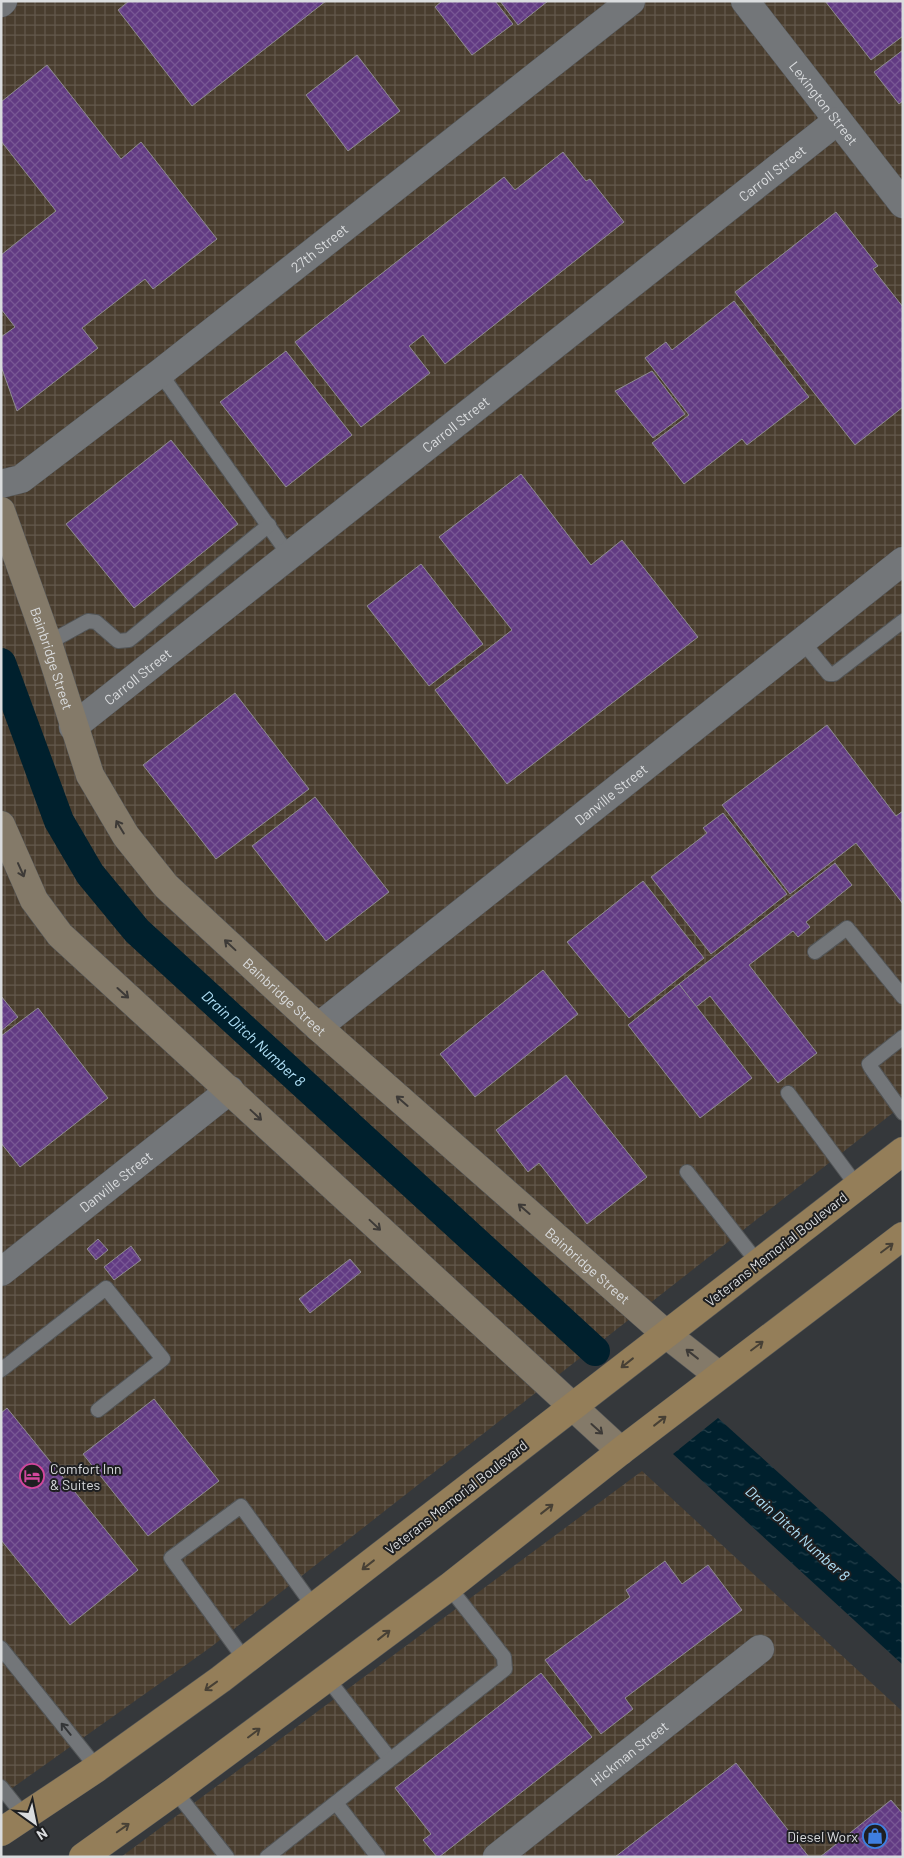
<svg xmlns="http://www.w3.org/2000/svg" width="904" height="1858" viewBox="0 0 904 1858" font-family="Barlow,sans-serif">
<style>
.industrial{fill:url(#industrial-grid)}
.water{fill:url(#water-ripples)}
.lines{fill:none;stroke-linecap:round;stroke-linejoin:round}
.canal{stroke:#00202d;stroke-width:30}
.building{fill:url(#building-cross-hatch);stroke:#8e8c90}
.lane-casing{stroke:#525557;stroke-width:16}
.street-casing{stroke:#525557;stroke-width:29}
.secondary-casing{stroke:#525557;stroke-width:29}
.primary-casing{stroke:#525557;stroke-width:29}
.lane{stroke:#737679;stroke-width:14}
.street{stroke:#737679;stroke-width:28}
.secondary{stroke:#847a69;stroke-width:28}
.primary{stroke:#947e59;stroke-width:28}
.oneway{stroke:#3d3a37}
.oneway2{stroke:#474035}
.oneway3{stroke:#333537}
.labels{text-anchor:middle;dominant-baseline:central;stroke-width:4;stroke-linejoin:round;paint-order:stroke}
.street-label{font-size:14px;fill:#dadcde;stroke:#1e1f21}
.poi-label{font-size:14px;fill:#dadcde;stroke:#1e1f21;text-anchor:start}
.water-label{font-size:15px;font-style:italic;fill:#afe0f7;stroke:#1e1f21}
</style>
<defs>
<pattern id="industrial-grid" width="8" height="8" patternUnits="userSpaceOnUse" patternTransform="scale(1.25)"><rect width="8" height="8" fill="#493d2e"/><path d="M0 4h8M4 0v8" fill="none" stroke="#63584c"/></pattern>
<pattern id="water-ripples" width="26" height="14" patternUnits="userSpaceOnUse" patternTransform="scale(1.25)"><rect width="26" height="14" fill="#00202d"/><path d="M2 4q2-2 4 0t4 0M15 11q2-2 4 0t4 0" fill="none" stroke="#25404b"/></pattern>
<pattern id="building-cross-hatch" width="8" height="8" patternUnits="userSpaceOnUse" patternTransform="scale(1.25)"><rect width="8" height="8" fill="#623b83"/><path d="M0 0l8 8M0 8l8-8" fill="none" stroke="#785794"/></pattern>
</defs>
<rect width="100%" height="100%" fill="#35383b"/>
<g class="industrial">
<polygon points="1,1 903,1 903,1105 211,1647 1,1796"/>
<polygon points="642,1471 903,1712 903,1857 121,1857"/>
</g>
<polygon class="water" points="718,1418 903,1585 903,1665 673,1454"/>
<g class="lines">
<path class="canal" id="s1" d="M1 663 59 821 90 874 137 931 595 1351"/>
</g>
<g class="building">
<polygon points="129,1 326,1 192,106 118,10"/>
<polygon points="442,1 495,1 513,24 472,55 435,7"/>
<polygon points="500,1 548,1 518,25"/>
<polygon points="825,1 903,1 903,36 871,60"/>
<polygon points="903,50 903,101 899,104 874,72"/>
<polygon points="357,55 400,111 348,151 306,95"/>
<polygon points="47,65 121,159 141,142 217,239 153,289 145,279 82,328 98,348 17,411 1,366 1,337 15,327 1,309 1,255 56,211 1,141 1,102"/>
<polygon points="563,152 586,181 590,179 624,222 445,364 423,335 409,346 430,373 361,427 295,342 504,177 515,190"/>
<polygon points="836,212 878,266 873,269 903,307 903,407 855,445 735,292"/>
<polygon points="734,301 809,397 747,445 742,439 684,484 652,443 689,415 645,358 666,342 672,350"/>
<polygon points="286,351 352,435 286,487 220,402"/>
<polygon points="652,371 685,414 653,438 615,391"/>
<polygon points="171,440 238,524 134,608 66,524"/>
<polygon points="521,474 591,565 622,540 698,637 507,784 435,690 512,630 439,537"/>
<polygon points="421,564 483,644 429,686 367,606"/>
<polygon points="235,693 309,789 216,859 143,765"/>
<polygon points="827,725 896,816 903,811 903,904 856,843 790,894 722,805"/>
<polygon points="315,797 389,892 326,941 252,846"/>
<polygon points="723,813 787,894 711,954 651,877 707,833 703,828"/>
<polygon points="835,863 852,885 806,922 810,927 798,937 793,931 749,965 817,1053 778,1083 710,996 696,1007 679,984"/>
<polygon points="643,881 704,958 629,1018 567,942"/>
<polygon points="543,970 578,1014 475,1097 440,1054"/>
<polygon points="679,984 752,1078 700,1118 628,1025"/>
<polygon points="1,996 18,1017 1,1031"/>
<polygon points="38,1008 108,1098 20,1167 1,1143 1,1036"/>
<polygon points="566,1075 647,1177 587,1224 539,1163 528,1172 496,1130"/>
<polygon points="98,1239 108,1250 96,1260 87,1249"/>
<polygon points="131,1246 141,1260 114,1280 104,1267"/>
<polygon points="350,1259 361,1272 310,1313 299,1299"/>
<polygon points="154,1399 219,1481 148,1536 83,1454"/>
<polygon points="7,1408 138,1570 70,1625 1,1540 1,1413"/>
<polygon points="665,1561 682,1584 708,1565 742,1610 625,1698 633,1709 601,1734 545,1660 630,1597 626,1590"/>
<polygon points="541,1673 592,1737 439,1857 437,1857 423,1840 431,1834 395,1788"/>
<polygon points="736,1763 809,1857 615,1857"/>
<polygon points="891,1800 903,1814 903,1857 820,1857"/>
</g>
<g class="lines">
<defs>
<g id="lane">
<polyline points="160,373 289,555"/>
<polyline points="802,641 829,674 834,674 903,621"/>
<polyline points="48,643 88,621 96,622 118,641 129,640 269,525"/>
<polyline points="815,952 847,928 903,997"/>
<polyline points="903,1037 869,1064 871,1068 903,1113"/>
<polyline points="788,1093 857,1186"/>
<polyline points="687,1172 758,1263"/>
<polyline points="1,1370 106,1288 163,1359 98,1410"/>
<polyline points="1,1648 97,1768"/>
<polyline points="245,1660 171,1558 241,1506 314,1607"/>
<polyline points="327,1678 390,1759"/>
<polyline points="1,1787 25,1817"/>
<polyline points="175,1791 227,1857"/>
<polyline points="336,1803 378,1857"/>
<polyline points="267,1857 505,1669 504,1657 449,1587"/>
</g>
<g id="street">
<path id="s2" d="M745 1 903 204"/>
<polyline points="1,3 3,1"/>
<path id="s3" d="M1 484 21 479 160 373 631 1"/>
<path id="s4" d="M73 727 837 121"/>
<path id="s5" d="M318 1027 903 561"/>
<path id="s6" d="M1 1272 230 1090"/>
<path id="s7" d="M497 1857 760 1649"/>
</g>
<g id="secondary">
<path id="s8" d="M1 511 48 643 90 775 126 836 166 886 318 1027 666 1334 718 1375"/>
<polyline points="1,825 34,900 60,935 621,1451"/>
</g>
<g id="primary">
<polyline points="1,1832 97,1768 221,1679 903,1151"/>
<polyline points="83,1857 175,1791 449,1587 621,1451 903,1236"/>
</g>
</defs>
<use href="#lane" class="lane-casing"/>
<use href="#street" class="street-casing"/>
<use href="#secondary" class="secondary-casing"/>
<use href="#primary" class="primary-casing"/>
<use href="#lane" class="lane"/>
<use href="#street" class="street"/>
<use href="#secondary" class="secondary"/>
<use href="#primary" class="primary"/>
</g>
<defs><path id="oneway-shaft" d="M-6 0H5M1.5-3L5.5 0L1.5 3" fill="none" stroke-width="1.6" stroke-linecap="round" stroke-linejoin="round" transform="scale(1.25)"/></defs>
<g class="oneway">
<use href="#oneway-shaft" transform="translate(120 827) rotate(-121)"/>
<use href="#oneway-shaft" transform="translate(21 870) rotate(66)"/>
<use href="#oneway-shaft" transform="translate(230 945) rotate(-137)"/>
<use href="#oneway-shaft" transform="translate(123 993) rotate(42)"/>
<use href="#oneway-shaft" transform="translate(402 1101) rotate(-139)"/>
<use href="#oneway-shaft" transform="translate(256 1115) rotate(43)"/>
<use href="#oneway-shaft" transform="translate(524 1209) rotate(-139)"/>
<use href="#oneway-shaft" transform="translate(375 1225) rotate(43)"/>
<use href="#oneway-shaft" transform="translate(692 1354) rotate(-142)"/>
<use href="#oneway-shaft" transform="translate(597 1429) rotate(42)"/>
</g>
<g class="oneway2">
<use href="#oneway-shaft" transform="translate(887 1248) rotate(-37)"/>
<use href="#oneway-shaft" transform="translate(757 1346) rotate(-37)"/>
<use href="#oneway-shaft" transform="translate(627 1363) rotate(142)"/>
<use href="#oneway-shaft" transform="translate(660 1421) rotate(-38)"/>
<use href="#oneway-shaft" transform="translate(547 1509) rotate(-38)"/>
<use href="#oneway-shaft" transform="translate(368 1565) rotate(142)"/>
<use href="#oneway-shaft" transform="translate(384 1635) rotate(-38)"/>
<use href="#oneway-shaft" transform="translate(211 1686) rotate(144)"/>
<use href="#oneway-shaft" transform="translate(254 1733) rotate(-37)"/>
<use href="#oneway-shaft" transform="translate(123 1828) rotate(-35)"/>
</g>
<use class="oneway3" href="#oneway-shaft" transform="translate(66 1729) rotate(-129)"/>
<defs>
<symbol id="hotel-ring" viewBox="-11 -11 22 22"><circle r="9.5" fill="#1e1f21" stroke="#d1479c" stroke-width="1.5"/><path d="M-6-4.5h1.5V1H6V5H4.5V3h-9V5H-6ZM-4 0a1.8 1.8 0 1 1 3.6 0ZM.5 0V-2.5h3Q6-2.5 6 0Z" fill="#d1479c"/></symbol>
<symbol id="shop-ring" viewBox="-11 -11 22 22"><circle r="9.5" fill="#1e1f21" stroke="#3f7fe0" stroke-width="1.5"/><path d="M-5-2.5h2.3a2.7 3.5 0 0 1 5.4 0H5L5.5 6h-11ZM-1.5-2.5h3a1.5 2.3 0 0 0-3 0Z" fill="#3f7fe0"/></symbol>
</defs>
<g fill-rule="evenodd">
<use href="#hotel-ring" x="18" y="1462" width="28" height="28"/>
<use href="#shop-ring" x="861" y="1822" width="28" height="28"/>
</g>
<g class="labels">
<g class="street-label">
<text stroke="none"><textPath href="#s2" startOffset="129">Lexington Street</textPath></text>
<text stroke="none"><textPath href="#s4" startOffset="892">Carroll Street</textPath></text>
<text stroke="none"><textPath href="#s3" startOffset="398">27th Street</textPath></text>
<text stroke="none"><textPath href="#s4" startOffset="488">Carroll Street</textPath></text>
<text stroke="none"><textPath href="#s8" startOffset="156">Bainbridge Street</textPath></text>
<text stroke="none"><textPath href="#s4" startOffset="82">Carroll Street</textPath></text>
<text stroke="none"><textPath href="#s5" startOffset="374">Danville Street</textPath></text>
<text stroke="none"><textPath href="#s8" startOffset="576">Bainbridge Street</textPath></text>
<text stroke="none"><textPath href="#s6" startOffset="146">Danville Street</textPath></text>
<text transform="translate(776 1249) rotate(-38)">Veterans Memorial Boulevard</text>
<text stroke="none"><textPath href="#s8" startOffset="981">Bainbridge Street</textPath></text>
<text transform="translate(456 1497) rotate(-38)">Veterans Memorial Boulevard</text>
<text stroke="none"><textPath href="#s7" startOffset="168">Hickman Street</textPath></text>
</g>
<g class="poi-label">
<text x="50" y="1468">Comfort Inn<tspan x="50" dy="16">&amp; Suites</tspan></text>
<text x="858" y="1836" text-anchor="end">Diesel Worx</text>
</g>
<g class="water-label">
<text stroke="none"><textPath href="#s1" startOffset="462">Drain Ditch Number 8</textPath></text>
<text transform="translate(798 1533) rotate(42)">Drain Ditch Number 8</text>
</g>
</g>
<rect width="904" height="1858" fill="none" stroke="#dadcde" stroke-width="5"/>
<g transform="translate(35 1823) rotate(147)" stroke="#1e1f21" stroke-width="4" paint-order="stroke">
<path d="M0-4L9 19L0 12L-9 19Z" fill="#dadcde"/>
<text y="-8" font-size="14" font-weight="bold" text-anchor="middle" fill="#dadcde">N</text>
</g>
</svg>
